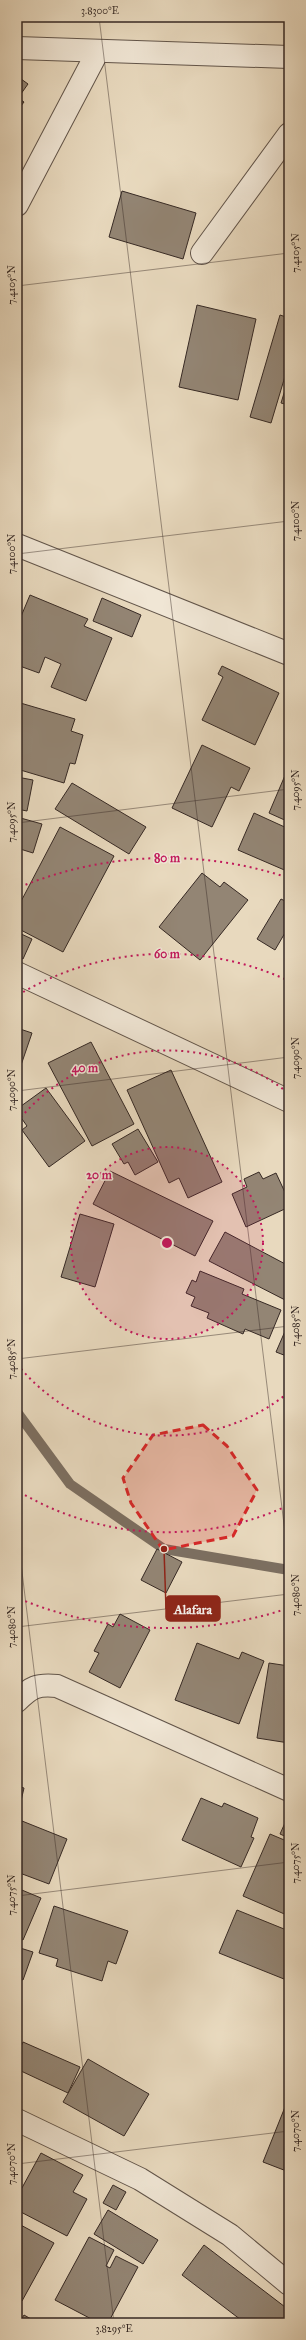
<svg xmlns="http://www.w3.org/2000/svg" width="306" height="2340" viewBox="0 0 306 2340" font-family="'IM FELL Great Primer',serif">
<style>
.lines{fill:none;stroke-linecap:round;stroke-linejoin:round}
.stream{stroke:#7c6f61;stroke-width:10}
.building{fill:#938574;stroke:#362924}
.minor-casing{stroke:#62554a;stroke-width:24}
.tertiary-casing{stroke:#62554a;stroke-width:24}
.minor{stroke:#f0e6d5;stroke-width:22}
.tertiary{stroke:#f0e6d5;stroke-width:22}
.marked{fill:#d62828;fill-opacity:0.2;stroke:#d62828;stroke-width:3;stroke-dasharray:8 5;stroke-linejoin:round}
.ticks{fill:none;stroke:#362924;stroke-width:1;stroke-opacity:0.45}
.ring{fill:none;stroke:#c2185b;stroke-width:2;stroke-dasharray:2 4}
.centre{fill:#c2185b;stroke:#f0e6d5;stroke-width:2}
.ring-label{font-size:12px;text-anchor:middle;font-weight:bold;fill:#c2185b;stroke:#f0e6d5;stroke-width:3;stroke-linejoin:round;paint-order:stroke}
.leader{fill:none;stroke:#8f2418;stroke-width:1.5}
.callout-dot{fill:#8f2418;stroke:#f0e6d5;stroke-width:1.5}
.callout{fill:#8f2418;stroke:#8f2418;stroke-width:1.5}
.callout-label{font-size:13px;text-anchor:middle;font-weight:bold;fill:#fff}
.neatline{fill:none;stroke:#362924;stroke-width:1.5}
.ticks-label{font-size:10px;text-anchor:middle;fill:#362924}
</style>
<rect width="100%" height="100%" fill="#e8d9be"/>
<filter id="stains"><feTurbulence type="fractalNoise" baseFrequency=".005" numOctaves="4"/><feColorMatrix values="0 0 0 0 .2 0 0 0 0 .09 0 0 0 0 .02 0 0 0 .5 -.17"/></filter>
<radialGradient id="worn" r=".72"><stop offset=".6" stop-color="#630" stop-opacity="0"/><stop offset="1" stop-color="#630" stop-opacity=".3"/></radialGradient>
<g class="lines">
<polyline class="stream" points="17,1412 70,1484 164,1549 289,1570"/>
</g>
<g class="building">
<polygon points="17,76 28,84 18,98 24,102 17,111"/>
<polygon points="122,191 196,213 183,259 109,237"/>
<polygon points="197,305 256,319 238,400 179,387"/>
<polygon points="280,315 289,318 289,363 271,423 250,417"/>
<polygon points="289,377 289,405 281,403"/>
<polygon points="30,595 88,619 84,626 112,638 86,701 51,687 61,664 45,657 39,673 17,665 17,626"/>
<polygon points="102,598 141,615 132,637 93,621"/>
<polygon points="222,666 279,693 255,745 202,720 223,677 218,674"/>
<polygon points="17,702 75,719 71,731 83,735 75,764 70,763 64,783 17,769"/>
<polygon points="202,745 250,768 239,791 231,787 212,827 172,808"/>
<polygon points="289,766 289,822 269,813"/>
<polygon points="17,777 33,780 27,811 17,809"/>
<polygon points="72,783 146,827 129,854 55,809"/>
<polygon points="254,813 289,829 289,872 238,850"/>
<polygon points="17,817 42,824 33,853 17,848"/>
<polygon points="60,827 114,856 63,952 17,928 17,909"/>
<polygon points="202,873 220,887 224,882 248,900 200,960 159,927"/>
<polygon points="281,899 289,903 289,926 275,950 257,939"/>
<polygon points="17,932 32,939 23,959 17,957"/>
<polygon points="17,1028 32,1033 18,1074 17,1073"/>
<polygon points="91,1042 134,1124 92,1146 48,1063"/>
<polygon points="171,1070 222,1182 188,1198 179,1178 169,1183 127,1090"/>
<polygon points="46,1088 85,1141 49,1167 22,1130 27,1126 17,1112 17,1109"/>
<polygon points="138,1129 158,1162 135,1175 128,1162 124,1164 112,1144"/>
<polygon points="110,1171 213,1221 195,1256 93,1204"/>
<polygon points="259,1172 263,1179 276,1173 289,1201 289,1207 246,1227 232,1194 247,1187 244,1179"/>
<polygon points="80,1214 114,1224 95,1287 61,1277"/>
<polygon points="225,1232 289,1266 289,1302 209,1261"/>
<polygon points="200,1271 244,1289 242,1294 281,1310 269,1339 245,1329 243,1334 207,1318 209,1313 191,1306 195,1297 186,1293 192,1280 196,1282"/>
<polygon points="289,1322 289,1357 276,1352"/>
<polygon points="157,1549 182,1562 166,1593 141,1580"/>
<polygon points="120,1614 150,1630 120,1688 89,1672 99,1653 94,1651 108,1624 113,1627"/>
<polygon points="197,1643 239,1659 242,1652 264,1661 239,1724 175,1700"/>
<polygon points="269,1663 289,1666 289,1743 257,1738"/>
<polygon points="17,1786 24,1788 17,1818"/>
<polygon points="201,1798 222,1807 224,1803 258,1818 251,1837 254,1838 241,1867 182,1840"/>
<polygon points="289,1814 289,1838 280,1834"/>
<polygon points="22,1821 67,1839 49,1884 17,1872 17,1831"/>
<polygon points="270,1834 289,1842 289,1916 243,1896"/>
<polygon points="17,1888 41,1898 23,1940 17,1937"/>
<polygon points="54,1906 128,1931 116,1964 108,1961 102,1981 56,1966 58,1959 39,1953"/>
<polygon points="237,1910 289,1931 289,1967 284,1979 219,1953"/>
<polygon points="17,1947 33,1952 23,1980 17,1978"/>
<polygon points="23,2042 80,2067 68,2093 21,2071 17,2078 17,2056"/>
<polygon points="88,2059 149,2094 124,2136 63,2102"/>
<polygon points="289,2097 289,2172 263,2162"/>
<polygon points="41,2153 83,2175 73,2192 87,2199 67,2236 17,2210 17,2197"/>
<polygon points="113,2185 126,2192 116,2210 103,2203"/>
<polygon points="108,2210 158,2240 143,2264 94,2234"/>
<polygon points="17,2223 54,2243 22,2301 17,2299"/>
<polygon points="89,2237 114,2250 106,2266 110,2268 116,2256 138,2267 108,2323 99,2323 55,2300"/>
<polygon points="204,2245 289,2310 289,2323 245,2323 182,2275"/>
<polygon points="24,2315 38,2323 19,2323"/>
</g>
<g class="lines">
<defs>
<g id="minor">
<polyline points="17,48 289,57"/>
<polyline points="17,205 98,51"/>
<polyline points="202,253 289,134"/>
<polyline points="17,545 289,654"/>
<polyline points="17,973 289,1101"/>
<path d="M17 1701C31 1687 37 1684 57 1686L289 1790"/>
</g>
<polyline id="tertiary" points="17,2120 140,2179 230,2235 289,2284"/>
</defs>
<use href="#minor" class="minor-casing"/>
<use href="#tertiary" class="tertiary-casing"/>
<use href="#minor" class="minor"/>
<use href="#tertiary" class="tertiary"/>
</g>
<path class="marked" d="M203 1425 227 1446 257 1490 233 1536 163 1550 131 1503 123 1478 153 1435Z"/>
<path class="ticks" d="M99 17 289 1565M17 18 22 17M17 286 289 253M17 554 289 521M17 823 289 789M17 1091 289 1057M17 1359 289 1326M17 1531 114 2323M17 1627 289 1594M17 1896 289 1862M17 2164 289 2131"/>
<circle cx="167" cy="1243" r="96" fill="#c2185b" fill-opacity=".12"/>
<g class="ring">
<circle cx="167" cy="1243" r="96"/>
<path d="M288 1393A193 193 0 0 1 17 1364M17 1122A193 193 0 0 1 288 1093"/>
<path d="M287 1506A289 289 0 0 1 18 1491M18 995A289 289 0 0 1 287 980"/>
<path d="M286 1609A385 385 0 0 1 20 1599M20 887A385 385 0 0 1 286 877"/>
</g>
<circle cx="167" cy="1243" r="6" class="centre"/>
<g class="ring-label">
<text x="167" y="862">80 m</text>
<text x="167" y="958">60 m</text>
<text x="85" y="1072">40 m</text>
<text x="99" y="1179">20 m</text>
</g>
<path class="leader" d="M164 1549L166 1609"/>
<circle class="callout-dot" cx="164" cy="1549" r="4"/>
<rect class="callout" x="166" y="1596" width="54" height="25" rx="4"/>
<g class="callout-label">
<text x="193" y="1614">Alafara</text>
</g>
<rect width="306" height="2340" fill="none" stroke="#e8d9be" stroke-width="44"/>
<rect x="22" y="22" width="262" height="2296" class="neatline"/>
<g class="ticks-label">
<text x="100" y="14">3.8300°E</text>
<text transform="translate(295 253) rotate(-90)" y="4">7.4105°N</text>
<text transform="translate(11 285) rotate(-90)" y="4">7.4105°N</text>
<text transform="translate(295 521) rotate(-90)" y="4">7.4100°N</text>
<text transform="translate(11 554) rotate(-90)" y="4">7.4100°N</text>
<text transform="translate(295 790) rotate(-90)" y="4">7.4095°N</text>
<text transform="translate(11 822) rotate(-90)" y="4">7.4095°N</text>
<text transform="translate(295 1058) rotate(-90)" y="4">7.4090°N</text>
<text transform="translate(11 1090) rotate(-90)" y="4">7.4090°N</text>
<text transform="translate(295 1326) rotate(-90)" y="4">7.4085°N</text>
<text transform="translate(11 1359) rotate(-90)" y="4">7.4085°N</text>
<text transform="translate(295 1595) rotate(-90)" y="4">7.4080°N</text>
<text transform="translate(11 1627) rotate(-90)" y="4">7.4080°N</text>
<text transform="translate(295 1863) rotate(-90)" y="4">7.4075°N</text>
<text transform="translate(11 1895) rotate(-90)" y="4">7.4075°N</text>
<text transform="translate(295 2131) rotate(-90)" y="4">7.4070°N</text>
<text transform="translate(11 2164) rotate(-90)" y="4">7.4070°N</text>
<text x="114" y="2332">3.8295°E</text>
</g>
<rect width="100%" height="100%" filter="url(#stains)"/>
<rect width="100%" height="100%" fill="url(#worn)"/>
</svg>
